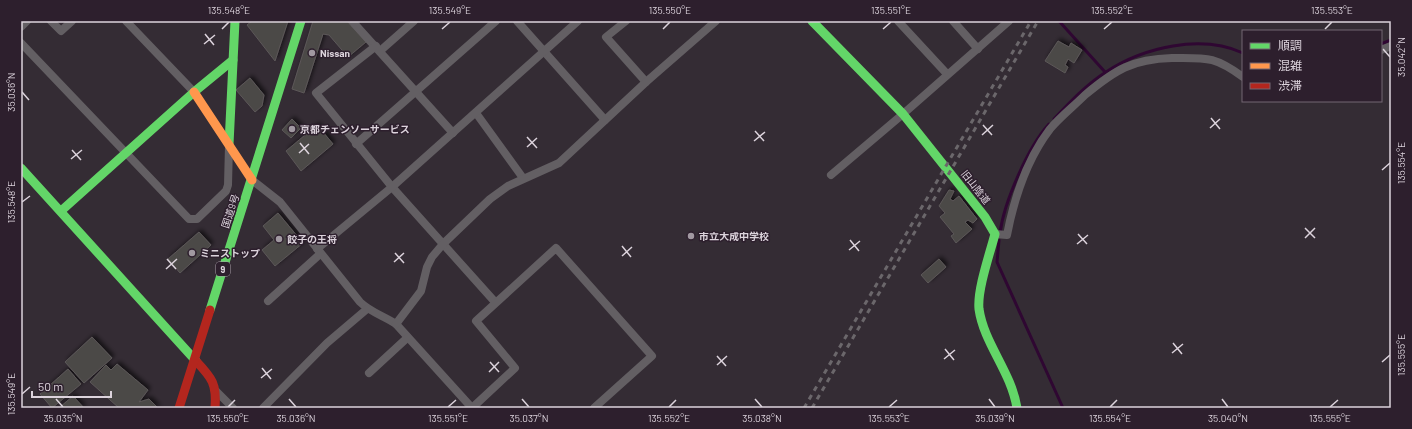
<svg xmlns="http://www.w3.org/2000/svg" width="1412" height="429" viewBox="0 0 1412 429" font-family="Barlow,'Noto Sans JP',sans-serif">
<style>
.lines{fill:none;stroke-linecap:round;stroke-linejoin:round}
.stream{stroke:#2f0732;stroke-width:3}
.building{fill:#4c4846;stroke:#5c5859;filter:url(#shadow)}
.street{stroke:#635f63;stroke-width:8}
.fast{stroke:#63d668;stroke-width:9}
.slow{stroke:#ff974d;stroke-width:9}
.jam{stroke:#b3261e;stroke-width:9}
.rail{stroke:#6b676b;stroke-width:3;stroke-dasharray:5 5;stroke-linecap:butt}
.ticks{fill:none;stroke:#dcd3dc;stroke-width:1.5}
.poi-dot{fill:#a199a1;stroke:#2d1f2d;stroke-width:1.5}
.labels{text-anchor:middle;dominant-baseline:central;stroke-width:3;stroke-linejoin:round;paint-order:stroke}
.shield{fill:#2d1f2d;stroke:#a89da8;stroke-width:1}
.shield-label{font-size:9px;font-weight:bold;fill:#dcd3dc}
.poi-label{font-size:10px;font-weight:bold;fill:#dcd3dc;stroke:#2d1f2d;text-anchor:start}
.street-label{font-size:10px;fill:#dcd3dc;stroke:#2d1f2d}
.neatline{fill:none;stroke:#dcd3dc;stroke-width:1.5}
.ticks-label{font-size:10px;text-anchor:middle;fill:#dcd3dc}
</style>
<defs>
<filter id="shadow"><feDropShadow dx="2.5" dy="-2.5" stdDeviation="2" flood-color="#0009"/></filter>
</defs>
<rect width="100%" height="100%" fill="#342c34"/>
<g class="lines">
<g class="stream">
<polyline points="1059,21 1105,72"/>
<polyline points="1381,44 1391,40"/>
<path d="M1054 119C1070 102 1087 84 1106 72 1144 47 1201 34 1243 53"/>
<path d="M1000 233C1004 202 1028 147 1049 124"/>
<polyline points="999,240 997,262 1063,408"/>
</g>
</g>
<g class="building">
<polygon points="252,21 288,21 275,61 247,25"/>
<polygon points="313,21 347,21 366,42 348,57 329,35 323,34 304,93 292,89"/>
<polygon points="1058,41 1069,47 1071,43 1082,50 1074,63 1068,59 1065,65 1068,67 1065,73 1045,61"/>
<polygon points="250,78 264,95 262,106 255,112 236,90"/>
<polygon points="292,119 301,128 291,138 282,130"/>
<polygon points="317,125 333,144 301,171 286,151"/>
<polygon points="949,190 954,191 950,199 953,201 959,196 977,219 973,223 968,220 965,222 972,229 956,243 951,236 954,234 940,217 945,213 939,206"/>
<polygon points="278,213 303,243 275,266 262,250 274,240 263,226"/>
<polygon points="199,232 211,245 180,273 168,259"/>
<polygon points="939,259 946,267 928,283 921,275"/>
<polygon points="92,337 112,358 84,383 65,362"/>
<polygon points="117,364 148,390 139,402 149,399 158,408 119,408 90,382 106,365 111,370"/>
<polygon points="68,369 81,384 52,408 40,394"/>
<polygon points="73,396 84,408 59,408"/>
</g>
<g class="lines">
<g class="street">
<polyline points="51,21 61,31 72,21"/>
<polyline points="126,21 194,92"/>
<polyline points="352,21 453,133"/>
<polyline points="517,21 605,120"/>
<polyline points="626,21 606,37 646,82"/>
<polyline points="898,21 947,74"/>
<polyline points="953,21 978,49"/>
<polyline points="21,27 27,21"/>
<polyline points="21,43 189,219 197,219 226,191 228,185 229,145"/>
<polyline points="376,46 316,93 392,187 495,302"/>
<polyline points="1381,50 1391,46"/>
<polyline points="380,51 414,21"/>
<polyline points="476,113 523,178"/>
<polyline points="356,144 496,21"/>
<polyline points="831,175 903,114 1009,21"/>
<path d="M252 180 280 202 360 302C370 312 384 316 396 324L472 408"/>
<path d="M995 234 1007 235C1014 199 1027 159 1050 129 1060 117 1074 106 1085 95 1115 70 1132 59 1172 58 1207 58 1214 56 1243 77"/>
<polyline points="317,249 392,187 578,21"/>
<polyline points="268,301 320,254"/>
<polyline points="396,324 421,291 427,267 432,257 443,244 490,199 508,186 559,163 646,82 716,21"/>
<polyline points="369,373 407,338"/>
<polyline points="216,391 233,408"/>
<polyline points="263,408 327,343 367,309"/>
<polyline points="472,408 515,368 476,321 556,248 652,356 594,408"/>
</g>
<g class="fast">
<path d="M812 21 903 114 985 217 995 234C990 253 977 290 979 309 984 344 1011 371 1017 408"/>
<polyline points="229,144 235,21"/>
<polyline points="21,168 196,361"/>
<polyline points="61,211 194,92 233,60"/>
<polyline points="210,310 301,21"/>
</g>
<polyline class="slow" points="194,92 252,180"/>
<g class="jam">
<path d="M196 361C212 378 217 384 215 408"/>
<polyline points="179,408 210,310"/>
</g>
<g class="rail">
<polyline points="804,408 1031,21"/>
<polyline points="812,408 1038,21"/>
</g>
</g>
<path class="ticks" d="M222 29 229 22M442 29 450 22M663 29 670 22M883 29 891 22M1104 29 1112 22M1325 29 1332 22M205 34 214 45M204 44 215 35M1383 49 1390 57M22 92 29 100M1211 118 1220 129M983 125 992 135M1210 128 1220 119M755 131 764 141M982 135 993 125M527 137 537 148M754 141 765 132M300 143 309 154M527 147 537 138M72 150 81 160M299 153 309 144M71 159 82 150M1382 170 1390 163M22 202 30 196M1305 228 1315 238M1078 234 1087 244M1305 238 1315 228M850 240 859 251M1077 244 1088 235M622 246 631 257M849 250 860 241M395 253 404 263M622 256 632 247M167 259 176 269M394 262 404 253M166 269 177 259M1173 343 1182 354M945 349 954 360M1172 353 1183 344M717 356 726 366M944 359 955 350M490 362 499 372M1382 362 1390 355M717 365 727 356M262 368 271 379M489 372 499 362M261 378 272 369M22 394 30 387M56 399 63 407M289 399 296 407M522 399 529 407M755 399 762 407M989 399 995 407M1222 399 1228 407M228 407 235 400M448 407 456 400M669 407 676 400M889 407 897 400M1110 407 1117 400M1330 407 1338 400"/>
<g class="poi-dot">
<circle cx="312" cy="53" r="4"/>
<circle cx="292" cy="129" r="4"/>
<circle cx="691" cy="236" r="4"/>
<circle cx="279" cy="239" r="4"/>
<circle cx="192" cy="253" r="4"/>
</g>
<g class="labels">
<rect class="shield" x="216" y="262" width="14" height="14" rx="3"/>
<g class="shield-label">
<text x="223" y="269">9</text>
</g>
<g class="poi-label">
<text x="320" y="53">Nissan</text>
<text x="300" y="129">京都チェンソーサービス</text>
<text x="699" y="236">市立大成中学校</text>
<text x="287" y="239">餃子の王将</text>
<text x="200" y="253">ミニストップ</text>
</g>
<g class="street-label">
<text transform="translate(976 187) rotate(52)">旧山陰道</text>
<text transform="translate(230 211) rotate(-72)">国道9号</text>
</g>
</g>
<rect width="1412" height="429" fill="none" stroke="#2d1f2d" stroke-width="44"/>
<rect x="1242" y="30" width="140" height="72" fill="#2d1f2d" stroke="#736773"/>
<rect x="1250" y="43" width="20" height="6" fill="#63d668" stroke="#736773"/>
<text x="1278" y="50" font-size="12" fill="#dcd3dc">順調</text>
<rect x="1250" y="63" width="20" height="6" fill="#ff974d" stroke="#736773"/>
<text x="1278" y="70" font-size="12" fill="#dcd3dc">混雑</text>
<rect x="1250" y="83" width="20" height="6" fill="#b3261e" stroke="#736773"/>
<text x="1278" y="90" font-size="12" fill="#dcd3dc">渋滞</text>
<path d="M32 391v6h79v-6" fill="none" stroke="#dcd3dc" stroke-width="2"/>
<text x="38" y="391" font-size="12" fill="#dcd3dc" stroke="#2d1f2d" stroke-width="3" paint-order="stroke">50 m</text>
<rect x="22" y="22" width="1368" height="385" class="neatline"/>
<g class="ticks-label">
<text x="229" y="14">135.548°E</text>
<text x="450" y="14">135.549°E</text>
<text x="670" y="14">135.550°E</text>
<text x="891" y="14">135.551°E</text>
<text x="1112" y="14">135.552°E</text>
<text x="1332" y="14">135.553°E</text>
<text transform="translate(1401 57) rotate(-90)" y="4">35.042°N</text>
<text transform="translate(11 92) rotate(-90)" y="4">35.036°N</text>
<text transform="translate(1401 163) rotate(-90)" y="4">135.554°E</text>
<text transform="translate(11 202) rotate(-90)" y="4">135.548°E</text>
<text transform="translate(1401 355) rotate(-90)" y="4">135.555°E</text>
<text transform="translate(11 394) rotate(-90)" y="4">135.549°E</text>
<text x="63" y="422">35.035°N</text>
<text x="228" y="422">135.550°E</text>
<text x="296" y="422">35.036°N</text>
<text x="448" y="422">135.551°E</text>
<text x="529" y="422">35.037°N</text>
<text x="669" y="422">135.552°E</text>
<text x="762" y="422">35.038°N</text>
<text x="889" y="422">135.553°E</text>
<text x="995" y="422">35.039°N</text>
<text x="1110" y="422">135.554°E</text>
<text x="1228" y="422">35.040°N</text>
<text x="1330" y="422">135.555°E</text>
</g>
</svg>
